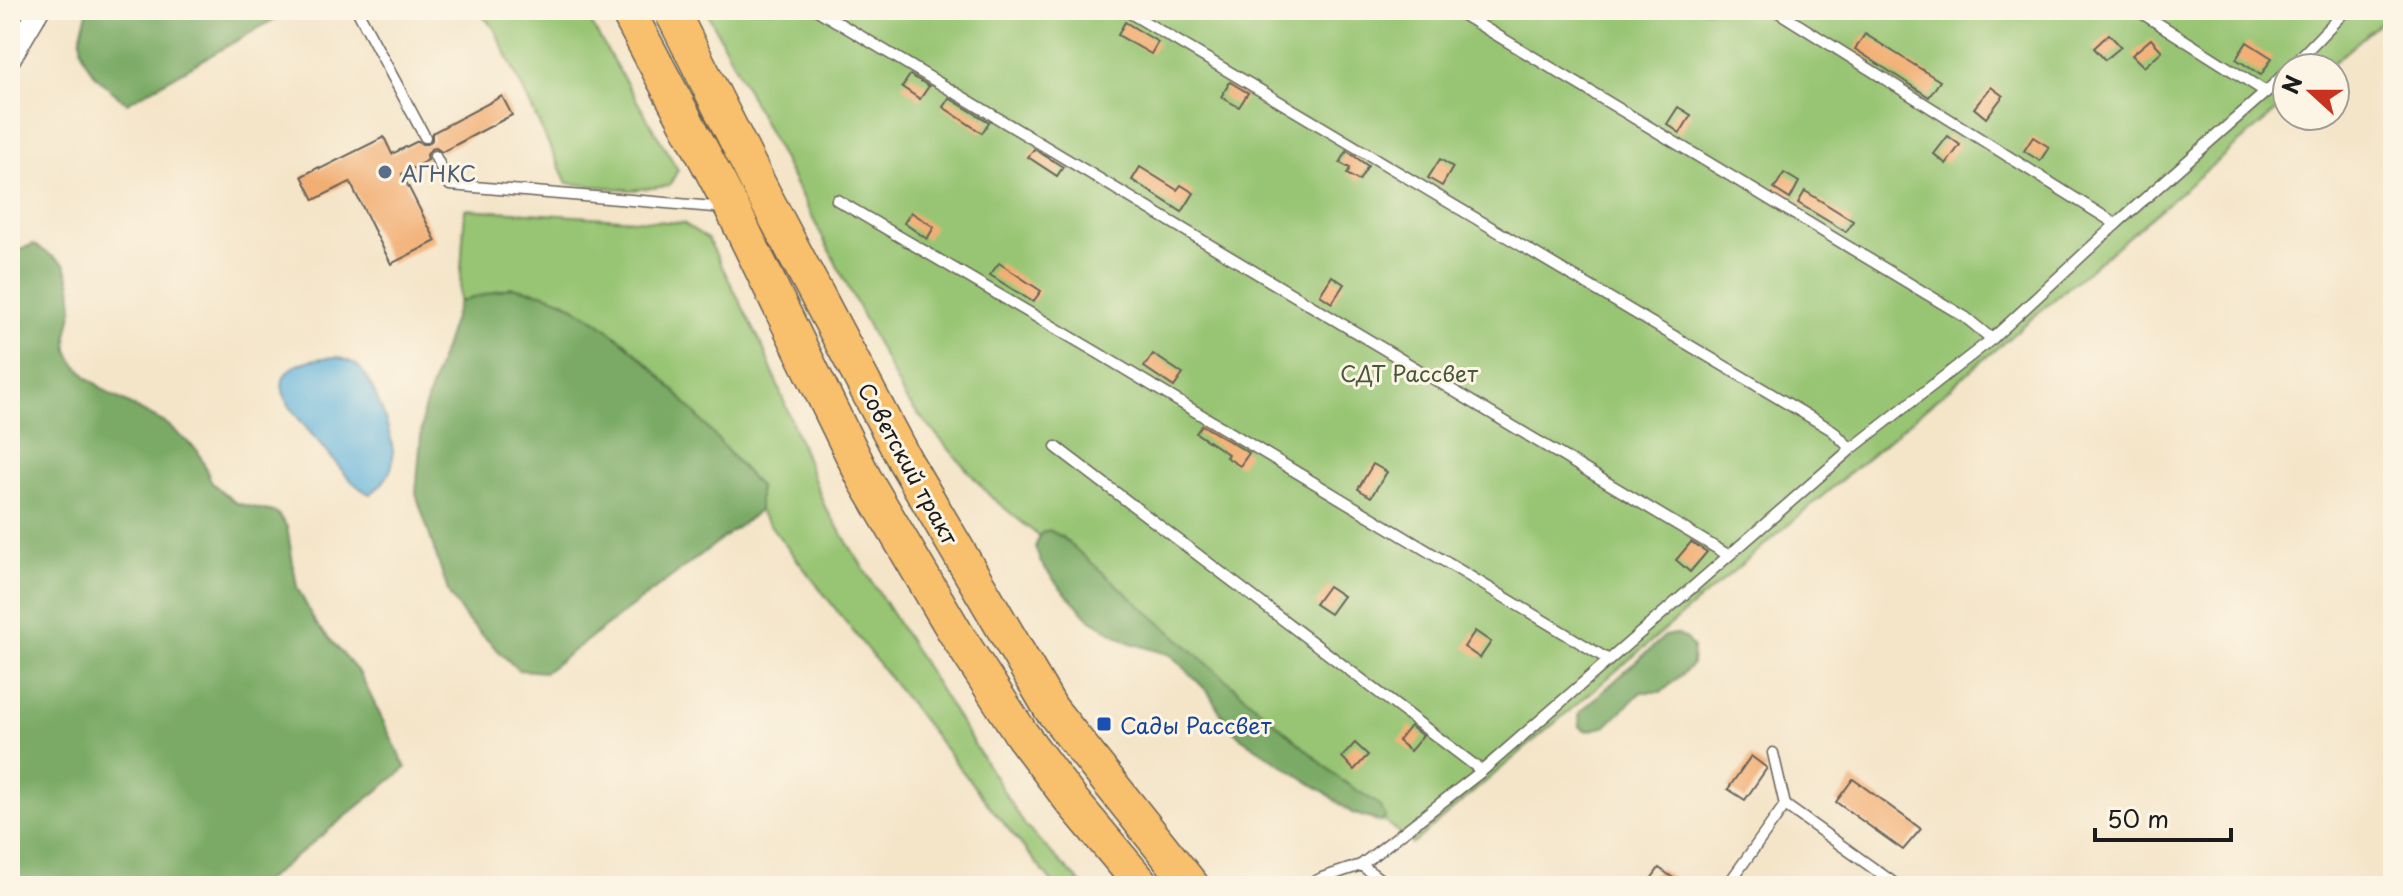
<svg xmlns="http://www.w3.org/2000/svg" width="2403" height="896" viewBox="0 0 2403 896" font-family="'Playpen Sans',sans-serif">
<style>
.green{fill:#98c573;stroke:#5a7048;stroke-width:2}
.forest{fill:#7aaa65;stroke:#4b6340;stroke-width:2}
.water{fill:#60b2db;stroke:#3e677c;stroke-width:2}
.building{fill:#f2af74}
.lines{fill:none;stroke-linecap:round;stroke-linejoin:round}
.service-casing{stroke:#686259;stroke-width:13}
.minor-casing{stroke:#686259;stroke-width:23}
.trunk-casing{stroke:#686259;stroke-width:37}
.service{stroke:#fff;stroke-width:10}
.minor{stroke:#fff;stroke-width:20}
.trunk{stroke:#f8bf6c;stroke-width:34}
.service-dot{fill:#5c6f8a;stroke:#fcf5e5;stroke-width:3}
.transit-dot{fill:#1a4fb4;stroke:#fcf5e5;stroke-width:3}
.labels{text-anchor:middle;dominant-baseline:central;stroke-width:6;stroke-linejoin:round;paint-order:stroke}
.service-label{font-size:22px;fill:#4e5e75;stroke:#fcf5e5;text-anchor:start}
.park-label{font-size:22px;fill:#47573a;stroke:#fcf5e5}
.street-label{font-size:22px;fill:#1c1c1c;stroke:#fcf5e5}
.transit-label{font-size:22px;fill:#164399;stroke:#fcf5e5;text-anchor:start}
</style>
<rect width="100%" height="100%" fill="#fcf5e5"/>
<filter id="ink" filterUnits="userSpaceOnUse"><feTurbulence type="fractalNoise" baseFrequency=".0125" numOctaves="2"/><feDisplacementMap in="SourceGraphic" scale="16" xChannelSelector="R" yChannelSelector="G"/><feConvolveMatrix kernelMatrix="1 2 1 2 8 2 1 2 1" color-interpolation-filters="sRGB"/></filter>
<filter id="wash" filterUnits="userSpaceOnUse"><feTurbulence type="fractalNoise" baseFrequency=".006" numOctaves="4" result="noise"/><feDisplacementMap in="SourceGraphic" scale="32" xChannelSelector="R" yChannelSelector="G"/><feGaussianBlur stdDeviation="1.8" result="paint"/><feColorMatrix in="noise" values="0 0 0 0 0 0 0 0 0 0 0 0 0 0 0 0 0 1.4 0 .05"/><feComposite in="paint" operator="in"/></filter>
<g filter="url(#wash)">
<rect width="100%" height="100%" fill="#f4e5c9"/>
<g class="green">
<polygon points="462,10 583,10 678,170 669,186 631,190 567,183 494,28 480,13"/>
<polygon points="706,10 2393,10 2393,12 2327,68 2287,68 2287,102 1412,844 990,496 906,400"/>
<polygon points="465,209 683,223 708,239 762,345 825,507 1026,827 1084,886 1055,886 988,804 759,511 759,487 660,377 624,341 563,300 512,287 459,302"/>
</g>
<g class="forest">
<path d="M88 10H286L285 13 127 103C106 86 78 67 81 36 82 27 86 18 88 10Z"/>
<polygon points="34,244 65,265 71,285 73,308 67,336 68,350 73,361 87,377 110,394 167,424 198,451 212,483 236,503 277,513 287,527 297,587 315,622 360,674 406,768 259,886 10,886 10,254"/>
<path d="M512 287C529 291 550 293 565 302 644 344 700 421 759 487V511L545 672 518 670 467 620 449 594 416 494 423 413 459 302Z"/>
<polygon points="1049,530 1062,537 1340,779 1378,804 1386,817 1381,822 1352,813 1326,793 1242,739 1228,725 1208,692 1171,655 1128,642 1091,620 1059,586 1041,563 1035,547 1041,533"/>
<polygon points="1676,634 1686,639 1693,647 1692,665 1662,692 1641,692 1606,726 1587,731 1580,727 1579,713 1665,636"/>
</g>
<path class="water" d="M337 357C342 359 350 361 355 364 372 376 394 437 393 457 393 472 382 486 370 494 350 485 337 463 323 447 311 433 297 419 288 403 267 366 310 358 337 357Z"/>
<g id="blocks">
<g class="building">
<polygon points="1125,22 1158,42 1151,54 1118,35"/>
<polygon points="1865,34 1940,81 1929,97 1855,49"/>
<polygon points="2109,34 2121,47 2105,60 2094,48"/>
<polygon points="2151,39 2162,51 2144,67 2132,55"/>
<polygon points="2247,42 2272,58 2261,75 2236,59"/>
<polygon points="910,75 929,86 920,99 902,87"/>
<polygon points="1230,82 1248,93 1239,107 1221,97"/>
<polygon points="1991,87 2003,96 1986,118 1974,108"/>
<polygon points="502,96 512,115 442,152 436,148 431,149 427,155 428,160 402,174 436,241 391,264 350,182 314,200 302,176 319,167 320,169 384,137 392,154 418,141 422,144 428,144 432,140 432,133"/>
<polygon points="949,98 989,122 982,133 943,107"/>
<polygon points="1678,107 1691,115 1680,133 1667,124"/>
<polygon points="1948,136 1960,145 1946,164 1934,154"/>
<polygon points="2033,137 2049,147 2040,161 2024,151"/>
<polygon points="1034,149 1063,167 1057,176 1028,157"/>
<polygon points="1347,151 1368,166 1359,181 1347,174 1350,168 1340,163"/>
<polygon points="1440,159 1453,167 1442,186 1428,178"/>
<polygon points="1140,167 1177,190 1181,185 1194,193 1182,212 1132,180"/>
<polygon points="1784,173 1799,182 1790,199 1774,189"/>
<polygon points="1805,191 1853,221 1846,232 1798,203"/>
<polygon points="911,212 934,227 927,239 904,223"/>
<polygon points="999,263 1041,291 1033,302 990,275"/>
<polygon points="1332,276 1344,284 1332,303 1320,295"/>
<polygon points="1153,354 1183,374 1174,387 1144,367"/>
<polygon points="1202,425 1249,453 1240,466 1226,457 1228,454 1196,433"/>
<polygon points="1373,464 1387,472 1371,497 1358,489"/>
<polygon points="1691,542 1707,552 1690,572 1676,560"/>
<polygon points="1328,586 1343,596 1330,614 1315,604"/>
<polygon points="1475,631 1491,642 1480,658 1464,647"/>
<polygon points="1410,726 1423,736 1410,751 1398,741"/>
<polygon points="1355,743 1368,755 1354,770 1342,757"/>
<polygon points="1751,756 1767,768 1745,800 1728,789"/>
<polygon points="1853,779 1921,829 1903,850 1836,802"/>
<polygon points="1659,868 1685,886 1646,886"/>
</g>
</g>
</g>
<g filter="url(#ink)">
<use href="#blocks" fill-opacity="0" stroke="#686259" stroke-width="2"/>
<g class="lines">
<defs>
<g id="service">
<polyline points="357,10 425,137"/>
<polyline points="817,10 1728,555"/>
<polyline points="1125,10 1832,430 1851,449"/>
<polyline points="1455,10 1965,317 1992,339"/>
<polyline points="1775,10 2116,224"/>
<polyline points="2137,10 2266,92"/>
<polyline points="2290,68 2346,10"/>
<polyline points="435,156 450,185 726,208"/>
<polyline points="837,200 1098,353 1609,660"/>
<polyline points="1056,447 1482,771"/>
<polyline points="1773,753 1785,805"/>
<polyline points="1361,865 1389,886"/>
<polyline points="1307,886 1322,878 1361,865 1482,771 1851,449 1992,339 2116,224 2266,92 2287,71"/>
<polyline points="1727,886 1785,805 1898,886"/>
</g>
<polyline id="minor" points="10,59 39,10"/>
<g id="trunk">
<polyline points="627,10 732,208 864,478 955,632 1022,735 1071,800 1143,886"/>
<polyline points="671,10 764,195 905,461 1051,709 1192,886"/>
</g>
</defs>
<use href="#service" class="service-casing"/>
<use href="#minor" class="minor-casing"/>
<use href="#trunk" class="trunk-casing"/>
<use href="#service" class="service"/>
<use href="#minor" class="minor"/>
<use href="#trunk" class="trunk"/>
</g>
</g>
<circle class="service-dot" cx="385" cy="172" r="8"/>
<rect class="transit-dot" x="1096" y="716" width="16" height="16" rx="4"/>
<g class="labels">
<g class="service-label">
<text x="401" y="172">АГНКС</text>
</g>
<g class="park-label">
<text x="1409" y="372">СДТ Рассвет</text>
</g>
<g class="street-label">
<text transform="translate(909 463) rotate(61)">Советский тракт</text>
</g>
<g class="transit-label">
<text x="1120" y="724">Сады Рассвет</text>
</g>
</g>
<rect width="2403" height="896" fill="none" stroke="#fcf5e5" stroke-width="40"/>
<g transform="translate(2311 92) rotate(291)"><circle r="38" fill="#fcf5e5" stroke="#a29e95" stroke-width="2"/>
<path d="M0-6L14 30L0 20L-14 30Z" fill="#c8321e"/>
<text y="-12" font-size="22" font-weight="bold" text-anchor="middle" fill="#1c1c1c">N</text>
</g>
<path d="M2095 828v12h136v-12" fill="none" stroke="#1c1c1c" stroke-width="4"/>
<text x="2107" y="828" font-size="24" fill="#1c1c1c" stroke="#fcf5e5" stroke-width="6" paint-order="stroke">50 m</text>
</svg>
